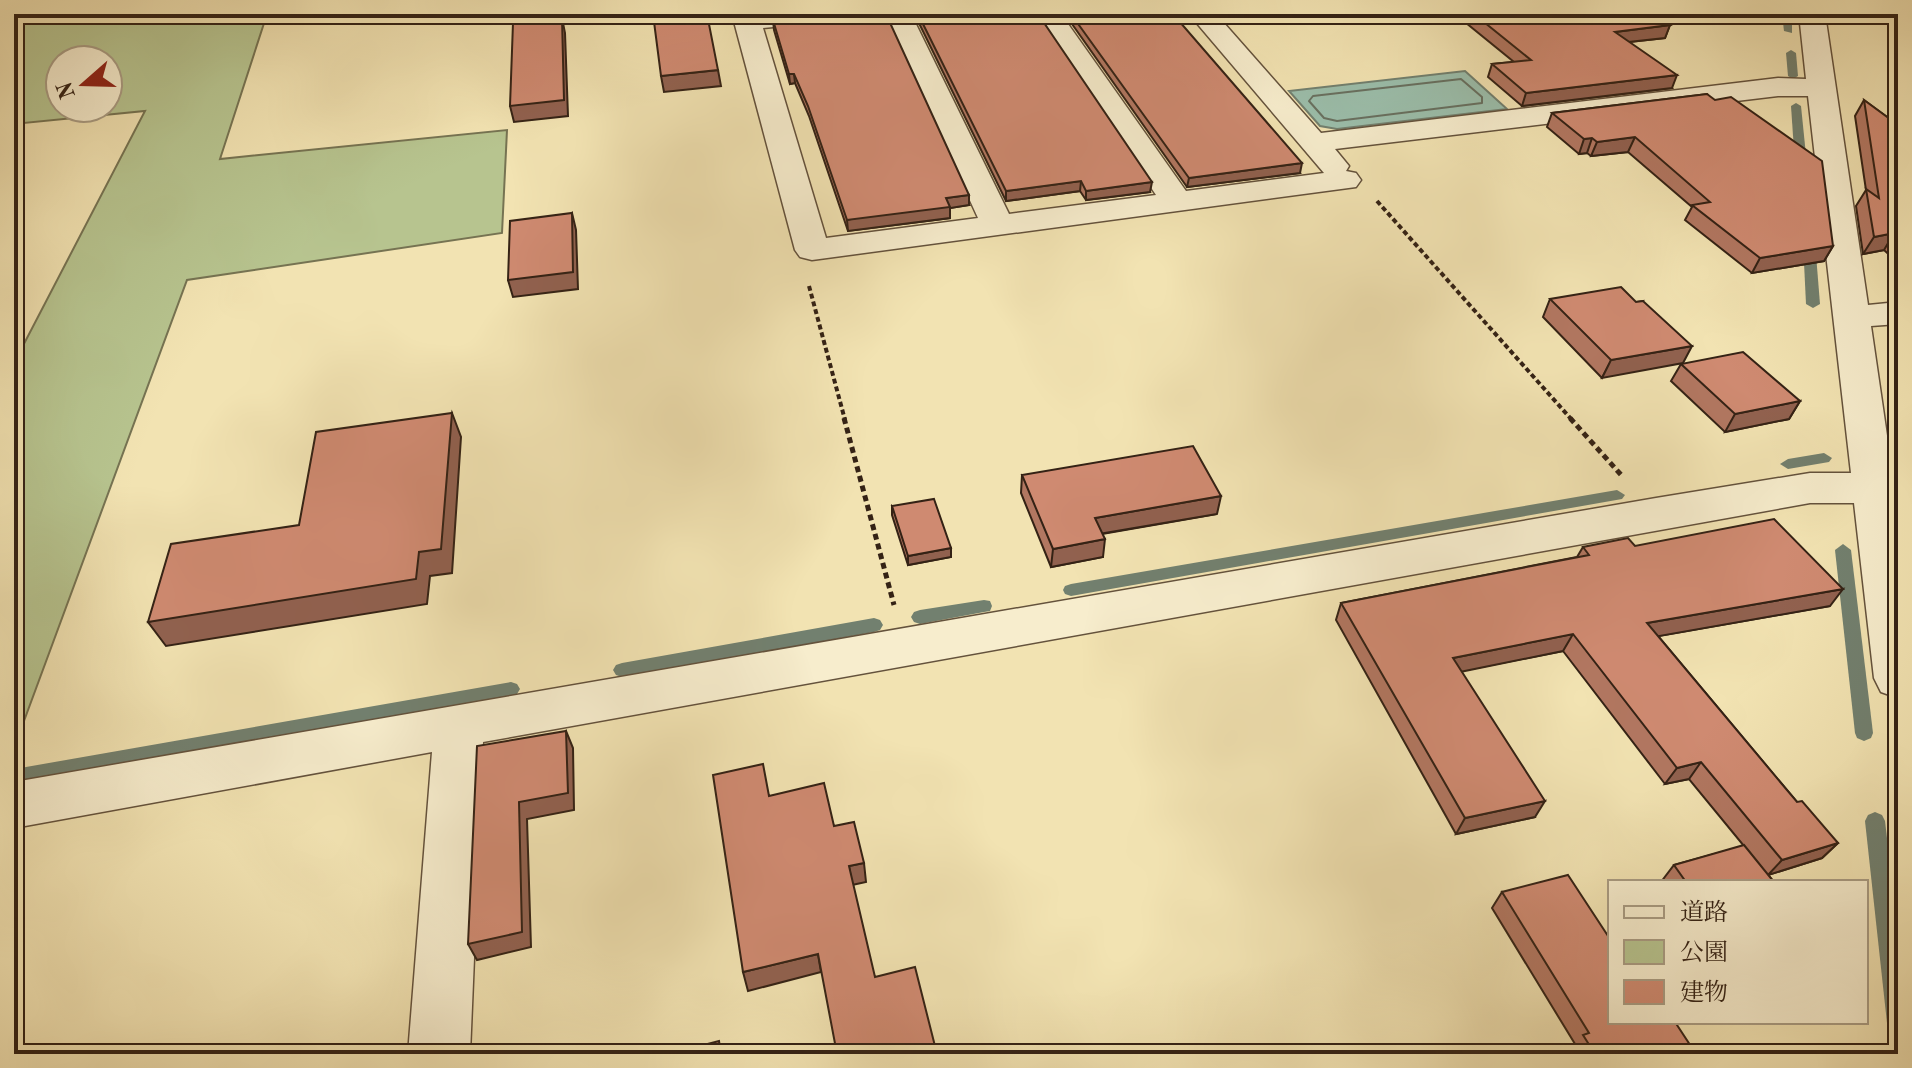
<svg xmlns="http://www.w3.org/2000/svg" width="1912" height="1068" viewBox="0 0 1912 1068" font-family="'Old Standard TT','Noto Serif JP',serif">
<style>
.green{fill:#b7c48f;stroke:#767352;stroke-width:2;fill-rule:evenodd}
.water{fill:#9bbeab;stroke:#72806f;stroke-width:2}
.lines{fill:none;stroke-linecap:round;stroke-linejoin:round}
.shore{stroke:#687060;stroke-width:2}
.stream{fill:#72806f;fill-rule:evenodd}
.minor-casing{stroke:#64523c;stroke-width:3}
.path-far1{stroke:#342215;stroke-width:4;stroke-dasharray:5 3;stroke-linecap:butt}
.path{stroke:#342215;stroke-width:5;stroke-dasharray:6 4;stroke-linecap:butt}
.minor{fill:#f7edcd;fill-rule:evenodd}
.wall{fill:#b27761;stroke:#342215;stroke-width:2}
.shaded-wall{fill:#91614f;stroke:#342215;stroke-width:2}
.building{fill:#cf8a71;stroke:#342215;stroke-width:2}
</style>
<rect width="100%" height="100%" fill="#f2e3b2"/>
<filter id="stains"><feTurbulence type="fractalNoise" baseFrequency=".0025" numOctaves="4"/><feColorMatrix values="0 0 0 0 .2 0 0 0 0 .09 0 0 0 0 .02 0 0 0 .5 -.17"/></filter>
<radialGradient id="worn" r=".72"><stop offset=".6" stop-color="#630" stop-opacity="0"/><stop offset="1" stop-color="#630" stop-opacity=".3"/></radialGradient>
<path class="green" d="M14 14H267L220 159 507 130 502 233 187 280 14 748V363L145 111 14 124ZM60 60H108V108H60Z"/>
<polygon class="water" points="1465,71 1507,109 1337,129 1320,126 1289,91"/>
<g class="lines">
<polygon class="shore" points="1461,79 1482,97 1482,103 1337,121 1324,118 1309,101 1313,96"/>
<g class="stream">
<polygon points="1782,14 1792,14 1792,33 1784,31"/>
<polygon points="1791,50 1796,53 1798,76 1793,79 1788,76 1786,53"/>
<polygon points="1796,103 1801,106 1807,165 1801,168 1795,165 1791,106"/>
<polygon points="1809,238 1815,242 1820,304 1813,308 1806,304 1803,242"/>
<polygon points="1824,453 1832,458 1829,462 1788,469 1780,464 1788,459"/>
<polygon points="1617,490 1625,495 1622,499 1071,596 1065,594 1063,590 1065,586 1071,584"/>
<polygon points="1843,544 1851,550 1873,733 1871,738 1864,741 1857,738 1855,733 1835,550"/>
<polygon points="984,600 990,601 992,606 990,611 984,612 920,624 914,622 911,617 914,612 920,610"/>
<polygon points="874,618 880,620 883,625 880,630 874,632 622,677 616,675 613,670 616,665 622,663"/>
<polygon points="511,682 517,684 520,689 517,694 511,696 26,783 19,781 17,775 19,769 26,767"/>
<polygon points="1875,812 1882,815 1885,821 1898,931 1898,1034 1890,1031 1887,1023 1865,821 1868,815"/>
</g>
<defs>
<polygon id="minor" points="732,14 839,14 835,20 826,22 763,28 826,238 978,218 885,14 911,14 1009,214 1156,195 1035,14 1061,14 1186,191 1324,173 1189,14 1216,14 1321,133 1778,78 1806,79 1799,14 1825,14 1868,305 1898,302 1898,324 1871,326 1898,511 1898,698 1881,692 1874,678 1854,503 1810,503 483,742 470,1054 408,1054 432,752 14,828 14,782 1656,498 1810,473 1851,473 1808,96 1778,96 1335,149 1349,166 1346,171 1356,173 1361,180 1356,187 812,260 800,257 795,250"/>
</defs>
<use href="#minor" class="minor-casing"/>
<g class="path-far1">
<polyline points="1377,201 1572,420"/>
<polyline points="809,286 845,420"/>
</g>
<g class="path">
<polyline points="844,418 894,605"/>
<polyline points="1570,418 1623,477"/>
</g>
<use href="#minor" class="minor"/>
</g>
<g class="wall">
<polygon points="916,14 1038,14 1150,192 1086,200 1080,191 1006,201 916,17"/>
<polygon points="1065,14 1173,14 1300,173 1187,187"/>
<polygon points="1455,14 1653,14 1670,25 1665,38 1629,42 1672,88 1522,106 1488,77 1492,64 1514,62"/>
<polygon points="773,20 969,205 950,208 950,218 848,231 809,116 795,83 790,84 774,30"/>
<polygon points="1707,94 1833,246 1824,261 1752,273 1685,220 1692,207 1628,152 1591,156 1587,153 1579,154 1547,127 1552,113"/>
<polygon points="1864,100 1898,125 1898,263 1884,250 1863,254 1856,206 1866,190 1855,116"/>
<polygon points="1550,299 1636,302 1643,301 1602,378 1543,317"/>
<polygon points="1681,364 1800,401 1789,419 1725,432 1671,381"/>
<polygon points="1022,475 1217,514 1102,534 1103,557 1051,567 1021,493"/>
<polygon points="892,506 951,548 951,557 908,565 892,515"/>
<polygon points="1635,546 1830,606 1658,636 1797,802 1838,843 1822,858 1768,875 1774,882 1661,882 1674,865 1744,846 1689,779 1665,784 1563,651 1461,671 1535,817 1456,834 1336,620 1341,603 1577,557 1583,547"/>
<polygon points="1502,892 1610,1022 1696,1054 1574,1054 1571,1049 1575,1044 1492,908"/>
</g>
<g class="shaded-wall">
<polygon points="562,18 565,33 568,116 514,122 510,106"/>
<polygon points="1670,25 1665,38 1610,44 1615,32"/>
<polygon points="718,70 721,86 664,92 661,76"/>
<polygon points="789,74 794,74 795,83 790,84"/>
<polygon points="1677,75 1672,88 1522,106 1526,93"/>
<polygon points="1635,137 1628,152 1591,156 1597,142"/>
<polygon points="1592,138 1587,153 1579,154 1584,139"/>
<polygon points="1302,163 1300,173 1187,187 1189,178"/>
<polygon points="1081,181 1080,191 1006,201 1006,191"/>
<polygon points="1152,182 1150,192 1086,200 1086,191"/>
<polygon points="969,195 969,205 950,208 950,218 848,231 847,220 946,198"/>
<polygon points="572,213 576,230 578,289 513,297 508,280"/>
<polygon points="1894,233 1884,250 1863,254 1874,237"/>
<polygon points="1833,246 1824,261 1752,273 1760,258"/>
<polygon points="1692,346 1683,363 1602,378 1611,360"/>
<polygon points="1800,401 1789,419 1725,432 1735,414"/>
<polygon points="452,413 461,437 452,573 430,576 427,604 166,646 148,622 419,552"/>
<polygon points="1221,496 1217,514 1093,535 1095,518"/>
<polygon points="1105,539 1103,557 1051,567 1053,549"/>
<polygon points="951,548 951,557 908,565 908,556"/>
<polygon points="1843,589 1830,606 1637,640 1647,623"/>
<polygon points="1573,634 1563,651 1445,675 1453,658"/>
<polygon points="566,731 573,748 574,810 527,819 531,947 477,960 468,944 519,802"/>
<polygon points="1701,762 1689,779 1665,784 1677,768"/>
<polygon points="1545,801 1535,817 1456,834 1465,818"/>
<polygon points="1838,843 1822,858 1768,875 1782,860"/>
<polygon points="864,863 866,882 852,885 849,866"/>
<polygon points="818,954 821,972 748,991 743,972"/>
</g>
<g class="building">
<polygon points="653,14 707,14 718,70 661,76"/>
<polygon points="829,14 886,14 969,195 946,198 950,207 847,220 808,106 794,74 789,74 773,20 826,16"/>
<polygon points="918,14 1038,14 1152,182 1086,191 1081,181 1006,191"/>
<polygon points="1071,14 1173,14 1302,163 1189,178"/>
<polygon points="1474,14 1653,14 1670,25 1615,32 1677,75 1526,93 1492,64 1531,60"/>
<polygon points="562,18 564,100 510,106 513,23"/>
<polygon points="1707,94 1715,100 1731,97 1822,161 1833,246 1760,258 1692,205 1710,202 1635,137 1597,142 1592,138 1584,139 1552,113"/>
<polygon points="1864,100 1898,125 1898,237 1894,233 1874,237 1866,189 1879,198"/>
<polygon points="572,213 573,272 508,280 510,221"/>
<polygon points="1621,287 1636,302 1643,301 1692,346 1611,360 1550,299"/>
<polygon points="1743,352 1800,401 1735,414 1681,364"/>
<polygon points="452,413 441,549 419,552 416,579 148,622 171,544 299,525 316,432"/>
<polygon points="1193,446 1221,496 1095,518 1105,539 1053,549 1022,475"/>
<polygon points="934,499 951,548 908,556 892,506"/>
<polygon points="1774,519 1843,589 1647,623 1797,802 1802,801 1838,843 1782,860 1701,762 1677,768 1573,634 1453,658 1545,801 1465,818 1341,603 1589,555 1583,547 1628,538 1635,546"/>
<polygon points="566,731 568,793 519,802 522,932 468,944 477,746"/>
<polygon points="763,764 769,796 824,783 834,826 854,822 864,863 849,866 875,977 915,967 937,1054 837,1054 818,954 743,972 713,775"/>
<polygon points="1744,845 1774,882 1686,882 1674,865"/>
<polygon points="1568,875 1610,939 1610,1022 1675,1022 1696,1054 1595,1054 1583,1035 1589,1033 1502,892"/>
<polygon points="719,1041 721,1054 669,1054"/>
<polygon points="553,1048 553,1054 530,1054"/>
<polygon points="242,1051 242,1054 227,1054"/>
</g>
<rect width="1912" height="1068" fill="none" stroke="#f2e3b2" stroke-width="48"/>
<rect x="16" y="16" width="1880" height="1036" fill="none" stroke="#342215" stroke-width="4"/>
<rect x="24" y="24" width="1864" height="1020" fill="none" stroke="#342215" stroke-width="2"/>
<rect x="1608" y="880" width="260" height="144" fill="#f7edcd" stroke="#a99c83" stroke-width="2"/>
<rect x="1624" y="906" width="40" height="12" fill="#f7edcd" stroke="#a99c83" stroke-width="2"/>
<text x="1680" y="920" font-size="24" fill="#342215">道路</text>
<rect x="1624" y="940" width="40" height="24" fill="#b7c48f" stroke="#a99c83" stroke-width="2"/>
<text x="1680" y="960" font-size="24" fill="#342215">公園</text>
<rect x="1624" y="980" width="40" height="24" fill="#cf8a71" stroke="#a99c83" stroke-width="2"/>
<text x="1680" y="1000" font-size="24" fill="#342215">建物</text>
<g transform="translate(84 84) rotate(250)"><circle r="38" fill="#f7edcd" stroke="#a99c83" stroke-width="2"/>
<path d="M0-6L14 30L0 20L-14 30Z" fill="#8f2418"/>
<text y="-12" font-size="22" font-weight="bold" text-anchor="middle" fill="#342215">N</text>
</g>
<rect width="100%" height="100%" filter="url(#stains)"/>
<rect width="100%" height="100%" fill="url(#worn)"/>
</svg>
